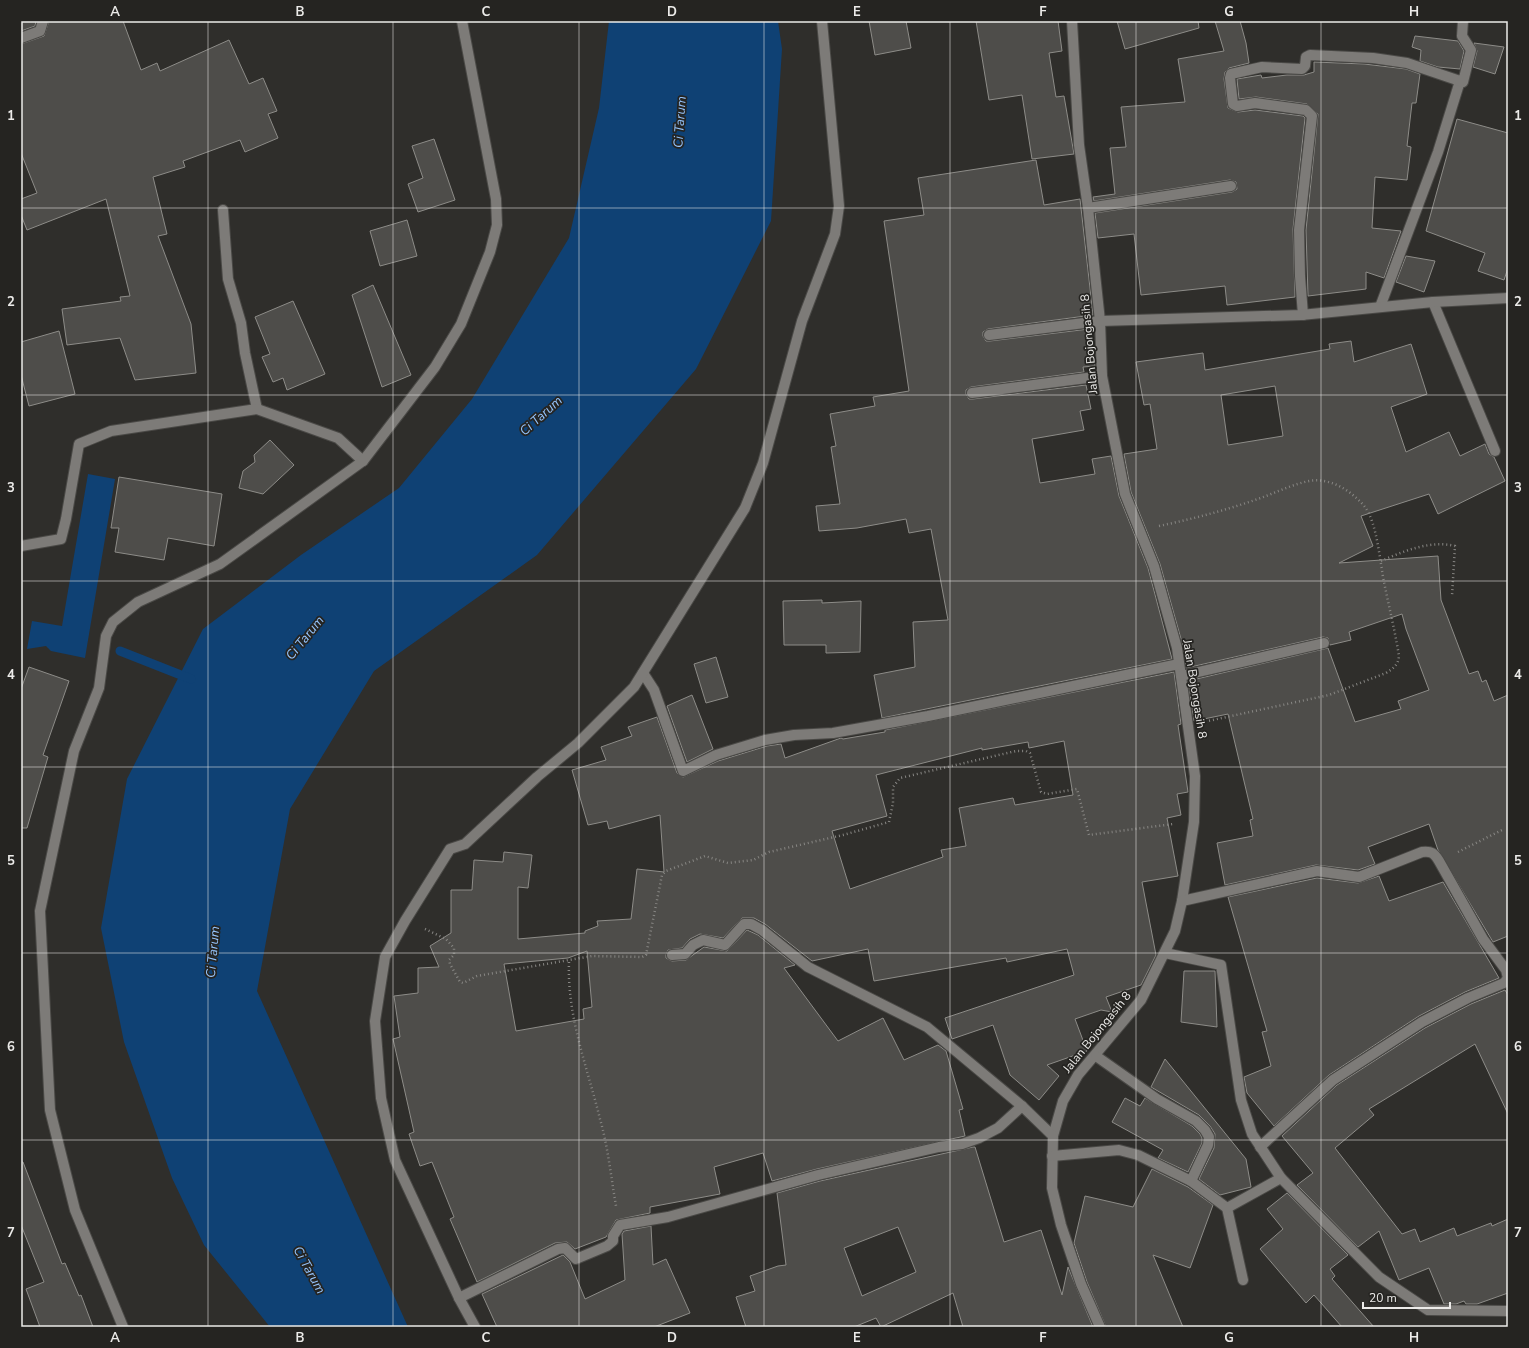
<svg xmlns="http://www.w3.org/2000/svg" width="1529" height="1348" viewBox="0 0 1529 1348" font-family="'Nunito Sans',sans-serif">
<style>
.water{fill:#0f4174}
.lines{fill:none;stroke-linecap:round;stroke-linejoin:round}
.stream{stroke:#0f4174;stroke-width:9}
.building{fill:#4e4d4a;stroke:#8d8c88;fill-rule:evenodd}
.lane-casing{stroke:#4a4946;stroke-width:12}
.street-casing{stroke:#4a4946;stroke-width:12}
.path{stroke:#878683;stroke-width:2.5;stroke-dasharray:1 3;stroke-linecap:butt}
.lane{stroke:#7d7b78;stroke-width:10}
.street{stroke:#7d7b78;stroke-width:10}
.grid{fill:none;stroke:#ecebe9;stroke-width:1;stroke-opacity:0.55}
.labels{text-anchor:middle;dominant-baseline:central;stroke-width:3.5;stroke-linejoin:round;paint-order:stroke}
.street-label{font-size:12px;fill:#ecebe9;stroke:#252421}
.water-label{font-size:13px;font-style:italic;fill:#95c4fc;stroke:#252421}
.neatline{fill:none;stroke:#ecebe9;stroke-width:1.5}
.grid-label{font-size:13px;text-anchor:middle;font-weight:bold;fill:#ecebe9}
</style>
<rect width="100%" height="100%" fill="#2f2e2b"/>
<g class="water">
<polygon points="609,21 778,21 782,49 771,221 696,369 537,555 374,671 290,809 257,991 408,1327 270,1327 204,1245 172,1178 124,1042 101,928 127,779 203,629 301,555 399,488 472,399 569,238 599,108"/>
<polygon points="88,474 115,479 85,658 51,651 46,646 27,649 32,621 62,626"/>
</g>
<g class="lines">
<polyline class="stream" points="120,651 191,679"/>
</g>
<g class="building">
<polygon points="21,21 36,21 35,26 21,31"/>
<polygon points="49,21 123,21 141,70 157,63 160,71 229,40 249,84 263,78 277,111 268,114 278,138 245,152 240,140 183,161 185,167 153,177 167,234 158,236 191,324 196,373 135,380 120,338 67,345 62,309 121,301 120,297 130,296 106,199 27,230 21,215 21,199 37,193 21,153 21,44 44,36"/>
<polygon points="869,21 906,21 911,48 875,55"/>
<polygon points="976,21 1058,21 1062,51 1049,53 1056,97 1064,96 1074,154 1032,159 1022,95 989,100"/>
<polygon points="1117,21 1198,21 1199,28 1125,49"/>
<polygon points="1215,21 1240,21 1246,43 1249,63 1229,68 1225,72 1224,79 1228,108 1238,112 1255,110 1303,116 1305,118 1293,229 1295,297 1227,305 1225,286 1141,295 1134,234 1098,238 1095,213 1232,192 1237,189 1236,182 1230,180 1094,201 1093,197 1115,194 1110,148 1126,147 1121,107 1185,102 1178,59 1224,51"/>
<polygon points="1415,36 1458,41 1464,51 1460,69 1438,67 1420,61 1421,50 1412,47"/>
<polygon points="1474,43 1504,47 1495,74 1473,67 1477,51"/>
<polygon points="1314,62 1364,64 1406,69 1420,74 1416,103 1412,103 1407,146 1411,147 1407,180 1375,177 1372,228 1401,231 1384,278 1366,272 1366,289 1308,296 1306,230 1318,114 1307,104 1256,97 1239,99 1237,79 1261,75 1262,78 1287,75 1304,75 1314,72"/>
<polygon points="1457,119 1508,133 1508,268 1504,280 1478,271 1485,253 1426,231"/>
<polygon points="434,139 455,200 418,212 408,184 423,178 412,146"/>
<polygon points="1036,160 1044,205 1080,199 1093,315 988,329 983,332 983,336 986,341 990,341 1089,329 1095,366 1083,367 1084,372 971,387 966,390 966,394 969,399 973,399 1086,385 1091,409 1080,411 1084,430 1032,439 1040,483 1095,474 1092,459 1111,456 1119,496 1148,568 1172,659 882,718 874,675 915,667 913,622 948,620 931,529 909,533 906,519 857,528 819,531 816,506 840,504 831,447 836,446 830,414 875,406 873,397 909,391 884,221 924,215 918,178"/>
<polygon points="407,220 417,256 380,266 370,231"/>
<polygon points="1406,256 1435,261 1424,292 1396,282"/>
<polygon points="373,285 411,375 382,387 352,295"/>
<polygon points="293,301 325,374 287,390 283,378 273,382 262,357 270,354 255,317"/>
<polygon points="59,331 75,394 29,406 21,375 21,342"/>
<path d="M1351 341 1354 362 1411 344 1427 394 1391 407 1406 452 1449 432 1460 456 1485 444 1489 454 1494 457 1505 481 1438 514 1429 494 1361 516 1373 546 1339 563 1438 556 1441 600 1469 674 1478 671 1482 682 1486 680 1494 701 1508 695V936L1493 942 1438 850 1429 824 1368 847 1375 864 1358 870 1316 865 1225 885 1217 843 1253 836 1250 820 1253 819 1228 714 1194 721 1188 681 1328 648 1355 722 1401 709 1398 701 1429 690 1406 629 1402 614 1349 632 1351 640 1330 645 1328 638 1323 637 1186 668 1183 646 1160 564 1131 492 1124 454 1157 449 1150 404 1144 405 1136 362 1203 353 1205 370 1330 349 1329 344ZM1275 386 1283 436 1228 445 1221 395Z"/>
<polygon points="270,440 294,465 263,494 239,488 243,471 255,462 254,455"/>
<polygon points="119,477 222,494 214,546 168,538 164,560 115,552 119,528 111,528"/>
<polygon points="822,600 822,603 861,601 860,652 826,653 826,645 784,645 783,601"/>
<polygon points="716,657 728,697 706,703 694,664"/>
<polygon points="29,667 69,681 43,755 48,757 27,828 21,828 21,689"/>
<path d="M1174 672 1181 724 1178 725 1188 792 1177 794 1181 815 1167 818 1178 876 1142 882 1156 955 1141 985 1106 997 1112 1012 1101 1010 1075 1019 1087 1051 1047 1065 1059 1076 1039 1100 1010 1075 993 1025 952 1039 945 1018 1074 975 1067 949 1007 962 1006 958 874 981 868 949 812 961 765 924 754 918H742L723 938 700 934 690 939 682 948 668 950 666 955V958L672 961 686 960 704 947 727 951 747 930 758 935 795 965 784 968 838 1041 883 1018 904 1060 938 1045 946 1051 963 1109 959 1110 965 1136 817 1169 772 1181 763 1153 714 1167 720 1194 650 1207V1213L616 1220 606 1237 575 1249 567 1242 555 1243 477 1282 450 1219 454 1217 432 1162 420 1166 409 1134 414 1132 393 1039 400 1037 394 996 418 993V968L439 967 430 946 451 933V890H472L474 860 503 862 504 852 532 855 528 888 518 887V939L585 933V931L598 926 597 921 631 919 637 869 664 872 660 815 609 829 607 821 588 825 572 770 606 760 601 747 632 736 628 727 657 717 677 773 683 777 718 761 767 746 781 744 785 758 841 738 843 739 885 732V730ZM1064 741 1073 795 1015 805 1013 798 959 808 966 846 941 850 943 857 850 889 832 831 887 816 876 775 982 748V750L1028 742 1029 748ZM587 951 592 1007 583 1009 584 1019 516 1031 504 964 568 958Z"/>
<polygon points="692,695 713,749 687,762 667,706"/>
<polygon points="1379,876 1389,901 1443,882 1499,978 1465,992 1419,1016 1329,1075 1274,1126 1247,1093 1244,1077 1271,1066 1262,1032 1267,1031 1228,897 1317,878 1358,883"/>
<polygon points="1184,971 1215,971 1217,1027 1181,1022"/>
<polygon points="1505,990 1508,995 1508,1114 1475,1044 1369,1109 1374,1115 1335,1148 1402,1234 1415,1229 1420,1242 1454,1228 1457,1236 1491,1223 1492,1226 1508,1219 1508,1293 1477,1304 1466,1304 1464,1301 1456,1304 1444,1304 1429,1268 1399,1280 1379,1231 1358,1247 1297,1185 1313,1173 1282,1136 1337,1085 1425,1028 1471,1004"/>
<polygon points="1165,1059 1246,1159 1251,1187 1220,1195 1199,1179 1214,1148 1215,1134 1210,1126 1199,1115 1151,1087"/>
<polygon points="1125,1098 1140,1106 1145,1098 1192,1126 1200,1134 1202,1138 1202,1143 1188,1172 1158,1158 1163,1150 1112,1122"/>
<path d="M973 1147H975L1004 1242 1041 1230 1062 1295 1068 1267 1093 1327H963L953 1293 881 1327 876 1318 854 1327H746L736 1297 755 1291 750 1276 778 1266 786 1265 777 1193 820 1181ZM898 1227 916 1272 862 1296 844 1248Z"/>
<polygon points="21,1162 23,1162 62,1264 65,1263 79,1296 81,1295 93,1327 40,1327 26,1289 44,1282 21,1225"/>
<polygon points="1152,1169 1188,1187 1213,1205 1190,1268 1153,1255 1183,1327 1106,1327 1087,1282 1074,1243 1085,1196 1133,1207"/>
<polygon points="1287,1193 1348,1255 1330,1269 1335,1276 1332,1279 1374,1327 1342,1327 1314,1295 1306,1303 1260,1249 1283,1229 1267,1209"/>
<polygon points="651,1226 653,1265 666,1259 690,1313 654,1327 497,1327 482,1294 563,1255 570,1262 585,1299 625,1280 622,1234 624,1231"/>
</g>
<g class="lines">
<defs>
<g id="lane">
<polyline points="223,210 228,279 241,323 245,353 257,409"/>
<polyline points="21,546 61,539 66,519 79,444 111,431 257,409 338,438 363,461"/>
</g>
<g id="street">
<polyline points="1072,21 1079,145 1088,208 1100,321 1102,376 1125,494 1154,566 1177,648 1195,776 1194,822 1182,901 1175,931 1141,1000 1078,1075 1063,1101 1053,1136 1052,1188 1061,1225 1081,1284 1100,1327"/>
<polyline points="21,38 40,31 43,21"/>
<polyline points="1088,208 1231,186"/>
<polyline points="1433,302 1495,451"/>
<polyline points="1380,307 1438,152 1460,81"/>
<polyline points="1303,315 1300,276 1299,230 1312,116 1306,110 1255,103 1237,106 1233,104 1230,78 1231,74 1262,67 1302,69 1305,66 1306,57 1310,55 1373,58 1407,63 1463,82 1471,50 1462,36 1463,21"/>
<polyline points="989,335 1100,321 1301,315 1433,302 1508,298"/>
<polyline points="972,393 1102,376"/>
<polyline points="643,673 654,690 683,771 716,755 765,740 794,735 833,733 928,716 1179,664"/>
<polyline points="1181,676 1324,643"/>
<path d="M1182 901 1317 871 1359 877 1422 852C1432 851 1434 853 1439 861L1483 939 1506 970 1508 978 1504 983 1468 998 1422 1022 1333 1080 1260 1147"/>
<polyline points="1165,953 1221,965 1241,1100 1252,1134 1281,1178 1379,1277 1428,1310 1508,1311"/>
<polyline points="672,955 685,954 693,945 703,940 725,945 744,924 751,924 762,930 808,967 927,1027 1022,1106 1053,1136"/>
<polyline points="1096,1056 1157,1099 1196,1121 1205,1130 1209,1137 1208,1145 1191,1181"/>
<polyline points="1052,1156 1119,1150 1138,1155 1191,1181 1227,1208 1243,1280"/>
<polyline points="1227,1208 1281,1178"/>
<polyline points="459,1298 558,1249 565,1248 576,1259 607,1246 613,1241 613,1236 620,1225 668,1217 818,1175 939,1147 962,1144 979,1138 998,1128 1022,1106"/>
<polyline points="123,1327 75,1210 50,1110 40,911 74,751 99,688 106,636 113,622 138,602 220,564 363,461 435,367 461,324 490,252 497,225 496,199 462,21"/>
<polyline points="475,1327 459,1298 395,1160 381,1098 375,1021 385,957 405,921 450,849 465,844 537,777 578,743 634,687 745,508 763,463 802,321 835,234 839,206 822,21"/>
</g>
</defs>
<use href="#lane" class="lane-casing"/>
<use href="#street" class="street-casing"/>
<g class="path">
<path d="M1159 526C1192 519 1223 511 1255 500 1273 494 1290 485 1309 481 1330 477 1352 491 1365 507 1377 523 1380 562 1384 582 1389 607 1395 631 1399 656 1398 665 1394 668 1386 673L1329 695 1208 721"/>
<path d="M1381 561C1404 551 1430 540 1455 546L1452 596"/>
<polyline points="1458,852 1504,829"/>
<polyline points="425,929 446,939 454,948 454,955 449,960 450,964 460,982 463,983 477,976 592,956 642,957 646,955 662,875 666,871 705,856 728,863 753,860 769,852 843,835 889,822 893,803 893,787 900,778 1016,751 1026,751 1030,753 1041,792 1047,794 1077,789 1089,835 1173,824"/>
<path d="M569 962C567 1017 587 1066 600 1119 608 1147 611 1177 616 1206"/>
</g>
<use href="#lane" class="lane"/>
<use href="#street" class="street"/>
</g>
<path class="grid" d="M208 21V1327M393 21V1327M579 21V1327M764 21V1327M950 21V1327M1136 21V1327M1321 21V1327M21 208H1508M21 395H1508M21 581H1508M21 767H1508M21 953H1508M21 1140H1508"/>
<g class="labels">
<g class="street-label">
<text transform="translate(1089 344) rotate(-95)">Jalan Bojongasih 8</text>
<text transform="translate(1195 689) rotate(81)">Jalan Bojongasih 8</text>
<text transform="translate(1097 1032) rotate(-51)">Jalan Bojongasih 8</text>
</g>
<g class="water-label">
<text transform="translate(680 122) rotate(-86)">Ci Tarum</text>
<text transform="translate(541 416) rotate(-42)">Ci Tarum</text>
<text transform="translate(305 638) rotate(-51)">Ci Tarum</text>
<text transform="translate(213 952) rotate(-85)">Ci Tarum</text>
<text transform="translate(309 1270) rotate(61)">Ci Tarum</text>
</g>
</g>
<rect width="1529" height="1348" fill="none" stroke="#252421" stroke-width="44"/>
<path d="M1363 1302v6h87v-6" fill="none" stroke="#ecebe9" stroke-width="2"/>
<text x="1369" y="1302" font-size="12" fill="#ecebe9" stroke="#252421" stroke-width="3" paint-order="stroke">20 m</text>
<rect x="22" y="22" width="1485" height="1304" class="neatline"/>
<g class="grid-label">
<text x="115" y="16">A</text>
<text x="300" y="16">B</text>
<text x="486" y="16">C</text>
<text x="672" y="16">D</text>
<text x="857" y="16">E</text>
<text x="1043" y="16">F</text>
<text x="1229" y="16">G</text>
<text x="1414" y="16">H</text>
<text x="11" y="120">1</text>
<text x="1518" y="120">1</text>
<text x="11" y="306">2</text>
<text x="1518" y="306">2</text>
<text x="11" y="492">3</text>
<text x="1518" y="492">3</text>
<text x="11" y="679">4</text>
<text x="1518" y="679">4</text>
<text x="11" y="865">5</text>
<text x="1518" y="865">5</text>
<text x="11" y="1051">6</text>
<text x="1518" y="1051">6</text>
<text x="11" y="1237">7</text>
<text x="1518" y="1237">7</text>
<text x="115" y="1342">A</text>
<text x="300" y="1342">B</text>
<text x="486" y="1342">C</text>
<text x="672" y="1342">D</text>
<text x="857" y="1342">E</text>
<text x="1043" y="1342">F</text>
<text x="1229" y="1342">G</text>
<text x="1414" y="1342">H</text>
</g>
</svg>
